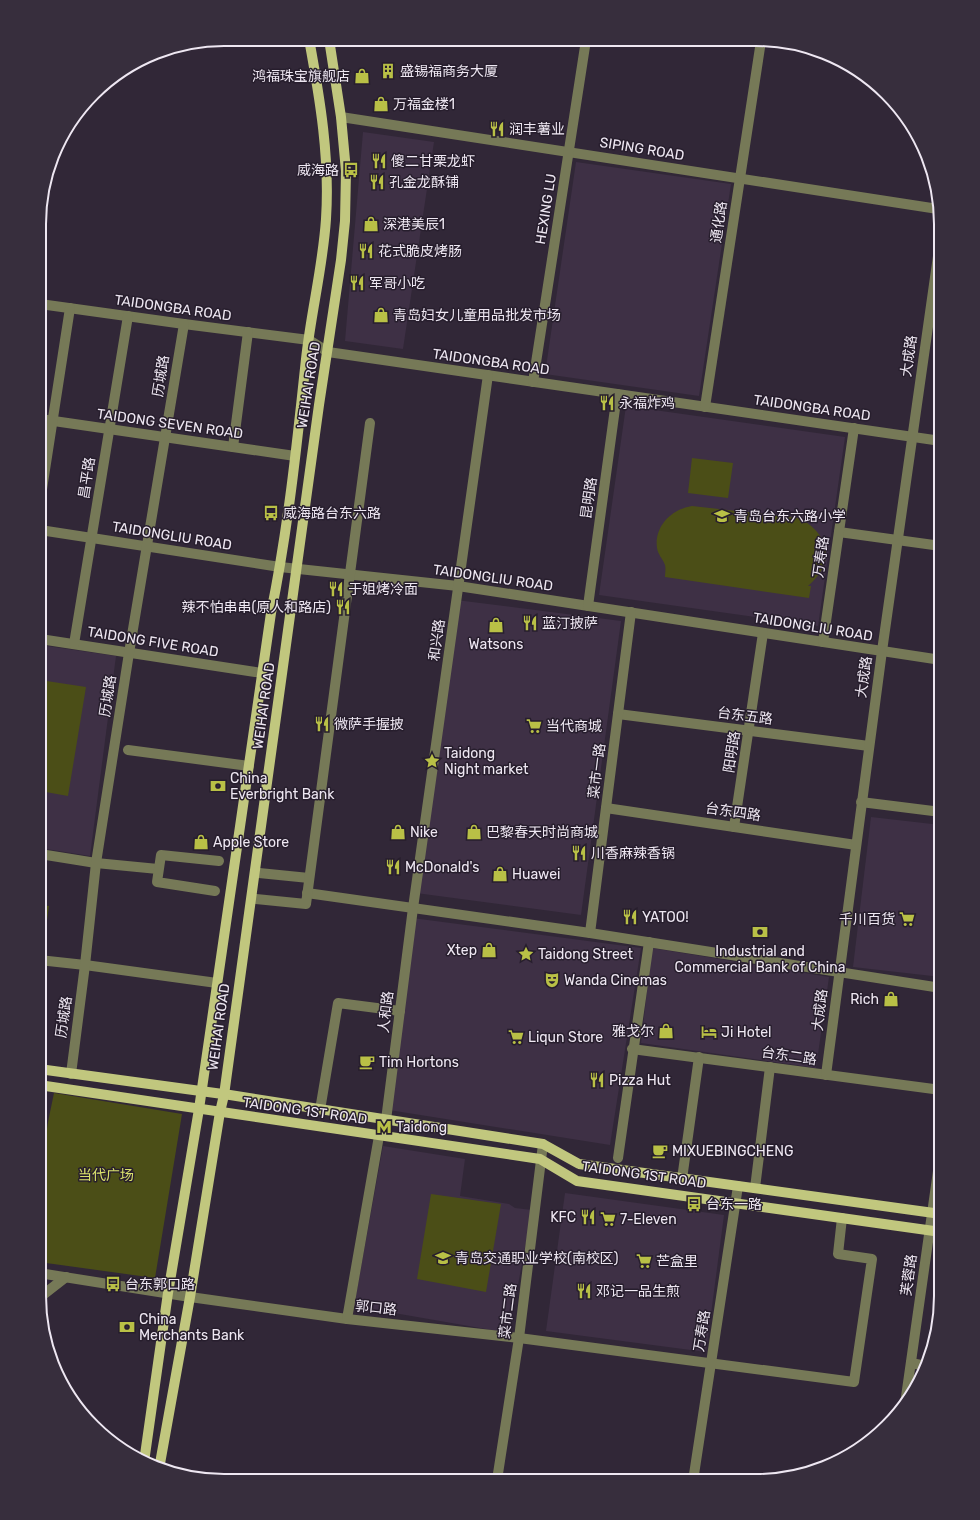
<svg xmlns="http://www.w3.org/2000/svg" width="980" height="1520" viewBox="0 0 980 1520" font-family="Rubik,'Noto Sans SC',sans-serif">
<style>
.built{fill:#3e3045}
.green{fill:#4b4e17}
.lines{fill:none;stroke-linecap:round;stroke-linejoin:round}
.minor{stroke:#767957;stroke-width:10}
.major{stroke:#c1c77e;stroke-width:10}
.labels{text-anchor:middle;dominant-baseline:central;stroke-width:3;stroke-linejoin:round;paint-order:stroke}
.poi-label{font-size:14px;fill:#eee7f2;stroke:#271e2d;text-anchor:start}
.street-label{font-size:14px;fill:#eee7f2;stroke:#271e2d}
.park-label{font-size:14px;fill:#dae26c;stroke:#271e2d}
.rim{fill:none;stroke:#eee7f2;stroke-width:2}
</style>
<rect width="100%" height="100%" fill="#312737"/>
<g class="built">
<polygon points="363,132 434,142 403,349 345,341"/>
<polygon points="576,162 731,184 699,396 545,374"/>
<polygon points="626,406 845,437 818,626 599,595"/>
<polygon points="456,600 621,621 581,915 416,893"/>
<polygon points="40,645 116,656 90,856 40,848"/>
<polygon points="871,817 941,825 941,977 853,967"/>
<polygon points="412,918 641,948 610,1145 389,1110"/>
<polygon points="652,948 829,977 816,1068 641,1043"/>
<polygon points="383,1146 465,1159 460,1196 509,1204 515,1208 532,1210 509,1333 354,1306"/>
<polygon points="565,1193 724,1215 706,1352 546,1331"/>
</g>
<g class="green">
<polygon points="692,458 733,463 728,498 688,493"/>
<path d="M692 506 800 518C830 536 836 562 808 586H811L809 598 665 577C665 574 666 568 665 565 663 559 658 555 657 548 654 526 672 509 692 506Z"/>
<polygon points="40,680 86,687 68,796 40,791"/>
<polygon points="40,905 49,906 42,955 39,954"/>
<polygon points="54,1093 182,1114 155,1278 39,1262 39,1185 48,1122"/>
<polygon points="431,1194 501,1204 486,1292 417,1279"/>
</g>
<g class="lines">
<g class="minor">
<polyline points="341,117 938,209"/>
<polyline points="40,304 184,324 309,340 328,352 941,441"/>
<polyline points="533,382 586,40"/>
<polyline points="705,407 761,41"/>
<polyline points="40,419 295,456"/>
<polyline points="233,447 248,332"/>
<polyline points="40,502 70,308"/>
<polyline points="40,530 280,567 458,586 941,660"/>
<polyline points="839,532 941,546"/>
<polyline points="588,606 617,394"/>
<polyline points="40,639 262,673"/>
<polyline points="823,642 854,428"/>
<polyline points="74,644 128,316"/>
<polyline points="618,714 869,746"/>
<polyline points="128,750 249,766"/>
<polyline points="861,802 941,812"/>
<polyline points="606,808 856,845"/>
<polyline points="734,827 763,633"/>
<polyline points="40,854 96,863 158,869"/>
<polyline points="259,873 309,878"/>
<polyline points="215,891 157,882 161,855 219,861"/>
<polyline points="307,893 590,933 941,988"/>
<polyline points="256,899 306,904 370,423"/>
<polyline points="590,933 631,612"/>
<polyline points="39,960 85,965 217,983"/>
<polyline points="632,1049 941,1090"/>
<polyline points="71,1074 85,965 96,863 129,653 184,324"/>
<polyline points="826,1075 882,651 941,235"/>
<polyline points="320,1110 338,1003 400,1011"/>
<polyline points="386,1120 413,908 488,375"/>
<polyline points="618,1158 649,942"/>
<polyline points="682,1179 699,1057"/>
<polyline points="755,1188 770,1067"/>
<polyline points="39,1273 190,1297 347,1319 519,1338 854,1382 872,1259 838,1254 842,1218"/>
<polyline points="39,1298 66,1277"/>
<polyline points="347,1319 379,1136"/>
<polyline points="911,1363 926,1366"/>
<polyline points="905,1404 941,1150"/>
<polyline points="497,1480 519,1338 543,1144"/>
<polyline points="693,1481 738,1186"/>
</g>
<g class="major">
<polyline points="39,1069 230,1095 543,1144 579,1164 941,1214"/>
<polyline points="39,1085 540,1159 577,1181 941,1232"/>
<path d="M144 1462 168 1293 199 1109 271 613C288 530 297 444 306 359 311 312 323 266 326 219 330 158 320 99 309 39"/>
<polyline points="159,1469 190,1297 220,1112 224,1095 319,405 341,260 345,221 346,171 341,117 329,39"/>
</g>
</g>
<defs>
<symbol id="building-bare" viewBox="-9 -9 18 18"><path d="M-4-6H4V6H1V3H-1V6H-4ZM-2.5-4.3h1.7v1.8h-1.7ZM.8-4.3h1.7v1.8H.8ZM-2.5-1h1.7V.8h-1.7ZM.8-1h1.7V.8H.8Z" fill="#b9c046" stroke="#271e2d" stroke-width="2.5" paint-order="stroke"/></symbol>
<symbol id="shop-bare" viewBox="-9 -9 18 18"><path d="M-5-2.5h2.3a2.7 3.5 0 0 1 5.4 0H5L5.5 6h-11ZM-1.5-2.5h3a1.5 2.3 0 0 0-3 0Z" fill="#b9c046" stroke="#271e2d" stroke-width="2.5" paint-order="stroke"/></symbol>
<symbol id="restaurant-bare" viewBox="-9 -9 18 18"><path d="M-5-6h1v4h1v-4h1v4h1v-4h1v5L-1.5 .5V6h-2V.5L-5-1ZM5-6V6H3V1.5H1.5Q1.5-4 5-6Z" fill="#b9c046" stroke="#271e2d" stroke-width="2.5" paint-order="stroke"/></symbol>
<symbol id="bus-bare" viewBox="-9 -9 18 18"><path d="M-5-6H5V4H4V6H2V4H-2V6H-4V4H-5ZM-3.5-4V0h7V-4ZM-3.5 1.2v1.5H-2V1.2ZM2 1.2v1.5H3.5V1.2Z" fill="#b9c046" stroke="#271e2d" stroke-width="2.5" paint-order="stroke"/></symbol>
<symbol id="school-bare" viewBox="-9 -9 18 18"><path d="M0-5L7-2L0 1L-7-2ZM-4 1L0 2.5L4 1V4Q0 6-4 4Z" fill="#b9c046" stroke="#271e2d" stroke-width="2.5" paint-order="stroke"/></symbol>
<symbol id="supermarket-bare" viewBox="-9 -9 18 18"><path d="M-6-5.5h2.5l.6 2H6L4.5 2H-2.5L-4.4-4H-6ZM-1.5 3.2a1.3 1.3 0 1 0 .1 0ZM3 3.2a1.3 1.3 0 1 0 .1 0Z" fill="#b9c046" stroke="#271e2d" stroke-width="2.5" paint-order="stroke"/></symbol>
<symbol id="sight-bare" viewBox="-9 -9 18 18"><path d="M0-6L1.8-2.2L6-1.7L2.9 1.2L3.7 5.4L0 3.3L-3.7 5.4L-2.9 1.2L-6-1.7L-1.8-2.2Z" fill="#b9c046" stroke="#271e2d" stroke-width="2.5" paint-order="stroke"/></symbol>
<symbol id="bank-bare" viewBox="-9 -9 18 18"><path d="M-6-4H6V4H-6ZM0-2.3a2.3 2.3 0 1 0 0 4.6a2.3 2.3 0 1 0 0-4.6Z" fill="#b9c046" stroke="#271e2d" stroke-width="2.5" paint-order="stroke"/></symbol>
<symbol id="theatre-bare" viewBox="-9 -9 18 18"><path d="M-5-5.5Q0-4 5-5.5V0Q5 5 0 6Q-5 5-5 0ZM-3.3-2.5H-1v1.5H-3.3ZM1-2.5H3.3v1.5H1ZM-2.8 1Q0 5.5 2.8 1Z" fill="#b9c046" stroke="#271e2d" stroke-width="2.5" paint-order="stroke"/></symbol>
<symbol id="hotel-bare" viewBox="-9 -9 18 18"><path d="M-6-4.5h1.5V1H6V5H4.5V3h-9V5H-6ZM-4 0a1.8 1.8 0 1 1 3.6 0ZM.5 0V-2.5h3Q6-2.5 6 0Z" fill="#b9c046" stroke="#271e2d" stroke-width="2.5" paint-order="stroke"/></symbol>
<symbol id="cafe-bare" viewBox="-9 -9 18 18"><path d="M-5.5-4.5H6V0H3Q3 3.5 0 3.5H-2.5Q-5.5 3.5-5.5 0ZM3-3.2v2h1.7v-2ZM-6 4.5H4V6H-6Z" fill="#b9c046" stroke="#271e2d" stroke-width="2.5" paint-order="stroke"/></symbol>
<symbol id="metro-bare" viewBox="-9 -9 18 18"><path d="M-5.5 5V-5H-3L0 0L3-5H5.5V5H3V-.5L0 4L-3-.5V5Z" fill="#b9c046" stroke="#271e2d" stroke-width="2.5" paint-order="stroke"/></symbol>
</defs>
<g fill-rule="evenodd">
<use href="#building-bare" x="377" y="60" width="22" height="22"/>
<use href="#shop-bare" x="351" y="65" width="22" height="22"/>
<use href="#shop-bare" x="370" y="93" width="22" height="22"/>
<use href="#restaurant-bare" x="486" y="118" width="22" height="22"/>
<use href="#restaurant-bare" x="368" y="150" width="22" height="22"/>
<use href="#bus-bare" x="340" y="159" width="22" height="22"/>
<use href="#restaurant-bare" x="366" y="171" width="22" height="22"/>
<use href="#shop-bare" x="360" y="213" width="22" height="22"/>
<use href="#restaurant-bare" x="355" y="240" width="22" height="22"/>
<use href="#restaurant-bare" x="346" y="272" width="22" height="22"/>
<use href="#shop-bare" x="370" y="304" width="22" height="22"/>
<use href="#restaurant-bare" x="596" y="392" width="22" height="22"/>
<use href="#bus-bare" x="260" y="502" width="22" height="22"/>
<use href="#school-bare" x="711" y="505" width="22" height="22"/>
<use href="#restaurant-bare" x="325" y="578" width="22" height="22"/>
<use href="#restaurant-bare" x="332" y="596" width="22" height="22"/>
<use href="#restaurant-bare" x="519" y="612" width="22" height="22"/>
<use href="#shop-bare" x="485" y="614" width="22" height="22"/>
<use href="#restaurant-bare" x="311" y="713" width="22" height="22"/>
<use href="#supermarket-bare" x="523" y="715" width="22" height="22"/>
<use href="#sight-bare" x="421" y="750" width="22" height="22"/>
<use href="#bank-bare" x="207" y="775" width="22" height="22"/>
<use href="#shop-bare" x="387" y="821" width="22" height="22"/>
<use href="#shop-bare" x="463" y="821" width="22" height="22"/>
<use href="#shop-bare" x="190" y="831" width="22" height="22"/>
<use href="#restaurant-bare" x="568" y="842" width="22" height="22"/>
<use href="#restaurant-bare" x="382" y="856" width="22" height="22"/>
<use href="#shop-bare" x="489" y="863" width="22" height="22"/>
<use href="#restaurant-bare" x="619" y="906" width="22" height="22"/>
<use href="#supermarket-bare" x="896" y="908" width="22" height="22"/>
<use href="#bank-bare" x="749" y="921" width="22" height="22"/>
<use href="#shop-bare" x="478" y="939" width="22" height="22"/>
<use href="#sight-bare" x="515" y="943" width="22" height="22"/>
<use href="#theatre-bare" x="541" y="969" width="22" height="22"/>
<use href="#shop-bare" x="880" y="988" width="22" height="22"/>
<use href="#shop-bare" x="655" y="1020" width="22" height="22"/>
<use href="#hotel-bare" x="698" y="1021" width="22" height="22"/>
<use href="#supermarket-bare" x="505" y="1026" width="22" height="22"/>
<use href="#cafe-bare" x="356" y="1051" width="22" height="22"/>
<use href="#restaurant-bare" x="586" y="1069" width="22" height="22"/>
<use href="#metro-bare" x="373" y="1116" width="22" height="22"/>
<use href="#cafe-bare" x="649" y="1140" width="22" height="22"/>
<use href="#bus-bare" x="683" y="1193" width="22" height="22"/>
<use href="#restaurant-bare" x="577" y="1206" width="22" height="22"/>
<use href="#supermarket-bare" x="597" y="1208" width="22" height="22"/>
<use href="#school-bare" x="432" y="1247" width="22" height="22"/>
<use href="#supermarket-bare" x="633" y="1250" width="22" height="22"/>
<use href="#bus-bare" x="102" y="1273" width="22" height="22"/>
<use href="#restaurant-bare" x="573" y="1280" width="22" height="22"/>
<use href="#bank-bare" x="116" y="1316" width="22" height="22"/>
</g>
<g class="labels">
<g class="poi-label">
<text x="400" y="71">盛锡福商务大厦</text>
<text x="350" y="76" text-anchor="end">鸿福珠宝旗舰店</text>
<text x="393" y="104">万福金楼1</text>
<text x="509" y="129">润丰薯业</text>
<text x="391" y="161">傻二甘栗龙虾</text>
<text x="339" y="170" text-anchor="end">威海路</text>
<text x="389" y="182">孔金龙酥铺</text>
<text x="383" y="224">深港美辰1</text>
<text x="378" y="251">花式脆皮烤肠</text>
<text x="369" y="283">军哥小吃</text>
<text x="393" y="315">青岛妇女儿童用品批发市场</text>
<text x="619" y="403">永福炸鸡</text>
<text x="283" y="513">威海路台东六路</text>
<text x="734" y="516">青岛台东六路小学</text>
<text x="348" y="589">于姐烤冷面</text>
<text x="331" y="607" text-anchor="end">辣不怕串串(原人和路店)</text>
<text x="542" y="623">蓝汀披萨</text>
<text x="496" y="644" text-anchor="middle">Watsons</text>
<text x="334" y="724">微萨手握披</text>
<text x="546" y="726">当代商城</text>
<text x="444" y="753">Taidong<tspan x="444" dy="16">Night market</tspan></text>
<text x="230" y="778">China<tspan x="230" dy="16">Everbright Bank</tspan></text>
<text x="410" y="832">Nike</text>
<text x="486" y="832">巴黎春天时尚商城</text>
<text x="213" y="842">Apple Store</text>
<text x="591" y="853">川香麻辣香锅</text>
<text x="405" y="867">McDonald's</text>
<text x="512" y="874">Huawei</text>
<text x="642" y="917">YATOO!</text>
<text x="895" y="919" text-anchor="end">千川百货</text>
<text x="477" y="950" text-anchor="end">Xtep</text>
<text x="760" y="951" text-anchor="middle">Industrial and<tspan x="760" dy="16">Commercial Bank of China</tspan></text>
<text x="538" y="954">Taidong Street</text>
<text x="564" y="980">Wanda Cinemas</text>
<text x="879" y="999" text-anchor="end">Rich</text>
<text x="654" y="1031" text-anchor="end">雅戈尔</text>
<text x="721" y="1032">Ji Hotel</text>
<text x="528" y="1037">Liqun Store</text>
<text x="379" y="1062">Tim Hortons</text>
<text x="609" y="1080">Pizza Hut</text>
<text x="396" y="1127">Taidong</text>
<text x="672" y="1151">MIXUEBINGCHENG</text>
<text x="706" y="1204">台东一路</text>
<text x="576" y="1217" text-anchor="end">KFC</text>
<text x="620" y="1219">7-Eleven</text>
<text x="455" y="1258">青岛交通职业学校(南校区)</text>
<text x="656" y="1261">芒盒里</text>
<text x="125" y="1284">台东郭口路</text>
<text x="596" y="1291">邓记一品生煎</text>
<text x="139" y="1319">China<tspan x="139" dy="16">Merchants Bank</tspan></text>
</g>
<g class="street-label">
<text transform="translate(642 149) rotate(9)">SIPING ROAD</text>
<text transform="translate(546 209) rotate(-81)">HEXING LU</text>
<text transform="translate(719 222) rotate(-82)">通化路</text>
<text transform="translate(173 308) rotate(8)">TAIDONGBA ROAD</text>
<text transform="translate(909 356) rotate(-82)">大成路</text>
<text transform="translate(491 362) rotate(8)">TAIDONGBA ROAD</text>
<text transform="translate(161 376) rotate(-81)">历城路</text>
<text transform="translate(309 385) rotate(-81)">WEIHAI ROAD</text>
<text transform="translate(812 408) rotate(8)">TAIDONGBA ROAD</text>
<text transform="translate(170 424) rotate(8)">TAIDONG SEVEN ROAD</text>
<text transform="translate(87 478) rotate(-81)">昌平路</text>
<text transform="translate(589 498) rotate(-82)">昆明路</text>
<text transform="translate(172 536) rotate(9)">TAIDONGLIU ROAD</text>
<text transform="translate(821 557) rotate(-82)">万寿路</text>
<text transform="translate(493 578) rotate(8)">TAIDONGLIU ROAD</text>
<text transform="translate(813 627) rotate(9)">TAIDONGLIU ROAD</text>
<text transform="translate(437 640) rotate(-82)">和兴路</text>
<text transform="translate(153 642) rotate(9)">TAIDONG FIVE ROAD</text>
<text transform="translate(864 677) rotate(-82)">大成路</text>
<text transform="translate(108 696) rotate(-81)">历城路</text>
<text transform="translate(264 706) rotate(-82)">WEIHAI ROAD</text>
<text transform="translate(745 716) rotate(7)">台东五路</text>
<text transform="translate(732 752) rotate(-81)">阳明路</text>
<text transform="translate(597 771) rotate(-83)">菜市一路</text>
<text transform="translate(733 812) rotate(8)">台东四路</text>
<text transform="translate(820 1010) rotate(-83)">大成路</text>
<text transform="translate(386 1012) rotate(-83)">人和路</text>
<text transform="translate(64 1017) rotate(-82)">历城路</text>
<text transform="translate(219 1027) rotate(-82)">WEIHAI ROAD</text>
<text transform="translate(789 1056) rotate(8)">台东二路</text>
<text transform="translate(305 1111) rotate(8)">TAIDONG 1ST ROAD</text>
<text transform="translate(644 1175) rotate(8)">TAIDONG 1ST ROAD</text>
<text transform="translate(909 1275) rotate(-82)">芙蓉路</text>
<text transform="translate(376 1308) rotate(6)">郭口路</text>
<text transform="translate(508 1311) rotate(-83)">菜市二路</text>
<text transform="translate(702 1331) rotate(-81)">万寿路</text>
</g>
<g class="park-label">
<text x="106" y="1175">当代广场</text>
</g>
</g>
<path d="M0 0H980V1520H0ZM224 46H756A178 178 0 0 1 934 224V1296A178 178 0 0 1 756 1474H224A178 178 0 0 1 46 1296V224A178 178 0 0 1 224 46Z" fill="#372e3d" fill-rule="evenodd"/>
<path class="rim" d="M224 46H756A178 178 0 0 1 934 224V1296A178 178 0 0 1 756 1474H224A178 178 0 0 1 46 1296V224A178 178 0 0 1 224 46Z"/>
</svg>
